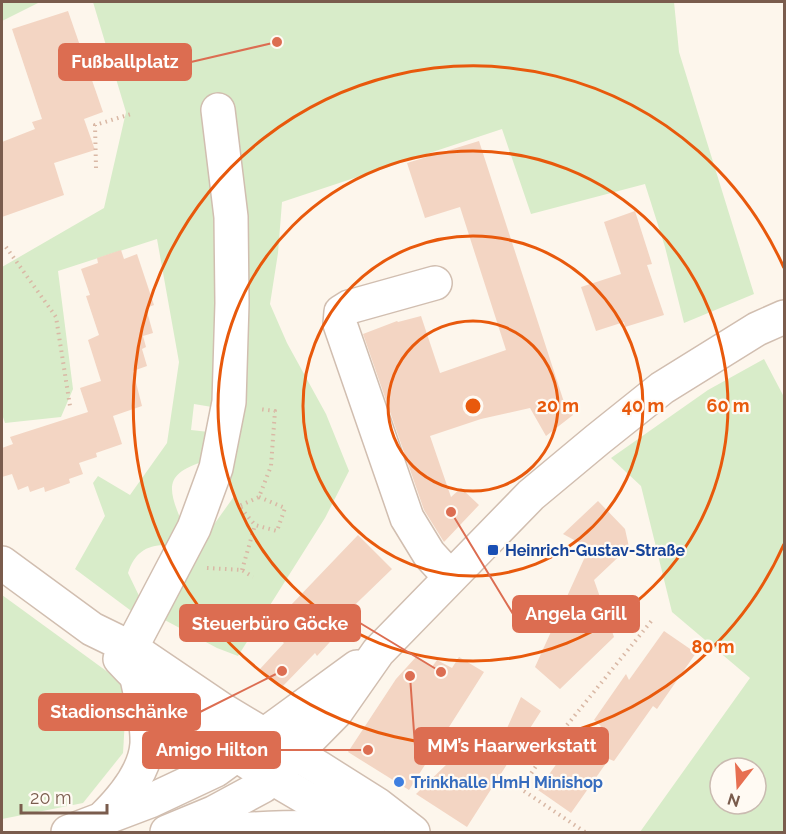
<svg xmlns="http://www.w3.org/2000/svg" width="786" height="834" viewBox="0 0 786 834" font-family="Raleway,sans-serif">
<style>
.green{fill:#d8ecc9;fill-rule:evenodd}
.building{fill:#f3d5c3}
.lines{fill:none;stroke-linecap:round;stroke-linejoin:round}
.minor-casing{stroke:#d1beb0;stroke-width:36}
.path{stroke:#d9b8a5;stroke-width:4;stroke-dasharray:1.5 4.5;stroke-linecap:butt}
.minor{stroke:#fff;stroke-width:33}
.ring{fill:none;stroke:#e8590c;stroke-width:3}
.transit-dot{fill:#1a4fb4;stroke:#fffaf3;stroke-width:2}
.shop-dot{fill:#3f7fe0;stroke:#fffaf3;stroke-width:2}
.labels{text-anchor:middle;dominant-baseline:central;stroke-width:4.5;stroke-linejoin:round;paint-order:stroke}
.transit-label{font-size:16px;font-weight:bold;fill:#164399;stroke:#fffaf3;text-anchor:start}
.shop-label{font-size:16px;font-weight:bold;fill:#366cbe;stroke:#fffaf3;text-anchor:start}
.centre{fill:#e8590c;stroke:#fffaf3;stroke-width:3}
.ring-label{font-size:18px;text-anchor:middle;font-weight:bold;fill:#e8590c;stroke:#fffaf3;stroke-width:4.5;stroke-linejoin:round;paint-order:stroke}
.leader{fill:none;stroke:#dc6d51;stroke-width:2}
.callout-dot{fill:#dc6d51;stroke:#fffaf3;stroke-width:2}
.callout{fill:#dc6d51;stroke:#dc6d51;stroke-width:2}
.callout-label{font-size:18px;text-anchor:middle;font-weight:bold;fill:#fff}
</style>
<rect width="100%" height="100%" fill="#fdf6ec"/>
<g class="green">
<polygon points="2,2 40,2 2,21"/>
<path d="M93 2H674L679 52 754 294 684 323 665 247 645 184 531 214 502 129 282 202 278 253 270 304 287 343 326 414 349 471 325 518 238 656 217 648 161 618 183 568 235 495 227 475 212 407 194 404 191 430 209 432 205 461C167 473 166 485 181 520L168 545C147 544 134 553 128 573L141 600 134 613 75 569 105 516 93 483 98 476 130 495 167 443 179 362 157 239 58 271 73 389 61 417 5 423 2 414V267L104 208 126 112Z"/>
<path d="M764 359 784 397V832H640L750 678 672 612 641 486 611 458 708 390ZM720 768H756V804H720Z"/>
<polygon points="2,595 127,686 123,753 83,803 2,819"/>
</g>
<g class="building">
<polygon points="68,11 103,112 84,119 95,150 54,163 64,195 2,217 2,142 35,129 32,122 42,119 12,29"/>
<polygon points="479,141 563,399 573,415 546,436 530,408 481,419 430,436 451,497 461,488 479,505 444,542 424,510 363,334 397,321 398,322 421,316 440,373 506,350 460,207 425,218 407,163"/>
<polygon points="635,211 652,264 647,265 664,315 625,327 624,322 596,331 581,287 621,274 604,222"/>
<polygon points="121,250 124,259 137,254 154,305 146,308 153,333 143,336 146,347 142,349 147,366 133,371 142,406 113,416 122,444 96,453 97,457 79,463 83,474 69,479 70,483 45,492 44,487 30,492 28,486 18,490 12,474 2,477 2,448 13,444 10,437 88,412 80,388 101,381 88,340 99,335 86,296 90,295 81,269 98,263 97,258"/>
<polygon points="598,501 625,529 629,547 594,580 614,637 560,689 535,667 589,548 563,534"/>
<polygon points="358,535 392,569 334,625 341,630 317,656 315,653 281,688 260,669 284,643 269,628"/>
<polygon points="664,631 696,653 657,709 653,706 614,761 609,759 571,813 538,790 577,735 581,738 586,731 594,735 601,726 594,720 626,674 629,680"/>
<polygon points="416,657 432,667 437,660 452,668 459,657 484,672 409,790 348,752 396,679"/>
<polygon points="521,697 541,711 467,827 416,794 480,732 500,744"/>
</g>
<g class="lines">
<defs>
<g id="minor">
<polyline points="435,283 349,307 341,312 340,324 407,518 429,554 450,577"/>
<polyline points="2,563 92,629 131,648 221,709 321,769 378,805 413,832"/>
<polyline points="131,648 194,528 216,468 229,402 232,303 231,217 218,110"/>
<path d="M120 659C170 714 244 762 308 799 327 810 347 823 368 832"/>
<path d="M105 816C124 797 145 771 147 744 148 722 141 699 137 678"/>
<polyline points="68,832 150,801 216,770 357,667"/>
<polyline points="167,832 213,813 263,786 336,712 378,652 531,495 597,440 662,388 757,329 784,317"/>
<path d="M212 832C260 827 306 827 354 828"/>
</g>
</defs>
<use href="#minor" class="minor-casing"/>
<g class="path">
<polyline points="96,168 95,125 131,114"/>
<polyline points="6,247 56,317 70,406"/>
<polyline points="259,497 285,508 277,531 255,525 239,506 259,497 271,466 275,411 259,409"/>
<polyline points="207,568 242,570 253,577"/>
<polyline points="242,570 255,525"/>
<polyline points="585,832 521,789 546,751 653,619"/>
</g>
<use href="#minor" class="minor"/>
</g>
<g class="ring">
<circle cx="473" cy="406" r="85"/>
<circle cx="473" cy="406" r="170"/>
<circle cx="473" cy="406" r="255"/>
<path d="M784 544A340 340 0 1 1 784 268"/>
</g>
<rect class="transit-dot" x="487" y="544" width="12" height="12" rx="3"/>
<circle class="shop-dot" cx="399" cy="782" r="6"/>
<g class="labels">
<g class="transit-label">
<text x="505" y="550">Heinrich-Gustav-Straße</text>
</g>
<g class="shop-label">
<text x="411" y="782">Trinkhalle HmH Minishop</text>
</g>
</g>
<circle cx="473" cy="406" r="9" class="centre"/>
<g class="ring-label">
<text x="558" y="412">20 m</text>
<text x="643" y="412">40 m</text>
<text x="728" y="412">60 m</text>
<text x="713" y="653">80 m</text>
</g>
<path class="leader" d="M277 42L191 62M451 512L513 614M441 672L360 623M282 671L200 712M410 676L415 746M368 750L280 750"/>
<g class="callout-dot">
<circle cx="277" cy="42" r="6"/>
<circle cx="451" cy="512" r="6"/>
<circle cx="441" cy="672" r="6"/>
<circle cx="282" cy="671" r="6"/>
<circle cx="410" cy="676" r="6"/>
<circle cx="368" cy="750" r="6"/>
</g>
<g class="callout">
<rect x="59" y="44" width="132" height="36" rx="6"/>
<rect x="513" y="596" width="126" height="36" rx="6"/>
<rect x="180" y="605" width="180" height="36" rx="6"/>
<rect x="39" y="694" width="161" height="36" rx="6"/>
<rect x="415" y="728" width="193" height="36" rx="6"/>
<rect x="143" y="732" width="137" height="36" rx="6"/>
</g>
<g class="callout-label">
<text x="125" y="68">Fußballplatz</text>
<text x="576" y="620">Angela Grill</text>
<text x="270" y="630">Steuerbüro Göcke</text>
<text x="119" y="718">Stadionschänke</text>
<text x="512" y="752">MM’s Haarwerkstatt</text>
<text x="212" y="756">Amigo Hilton</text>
</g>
<rect width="786" height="834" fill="none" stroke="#7a5c4d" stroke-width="6"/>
<g transform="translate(738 786) rotate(197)"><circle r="28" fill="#fffaf3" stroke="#cabbb1" stroke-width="1.5"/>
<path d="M0-4.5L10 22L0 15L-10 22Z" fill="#e76f51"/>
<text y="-9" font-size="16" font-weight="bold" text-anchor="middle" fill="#7a5c4d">N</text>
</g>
<path d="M21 804v9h86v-9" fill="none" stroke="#7a5c4d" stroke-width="3"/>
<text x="30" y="804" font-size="18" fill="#7a5c4d" stroke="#fffaf3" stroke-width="4.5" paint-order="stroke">20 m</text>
</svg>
